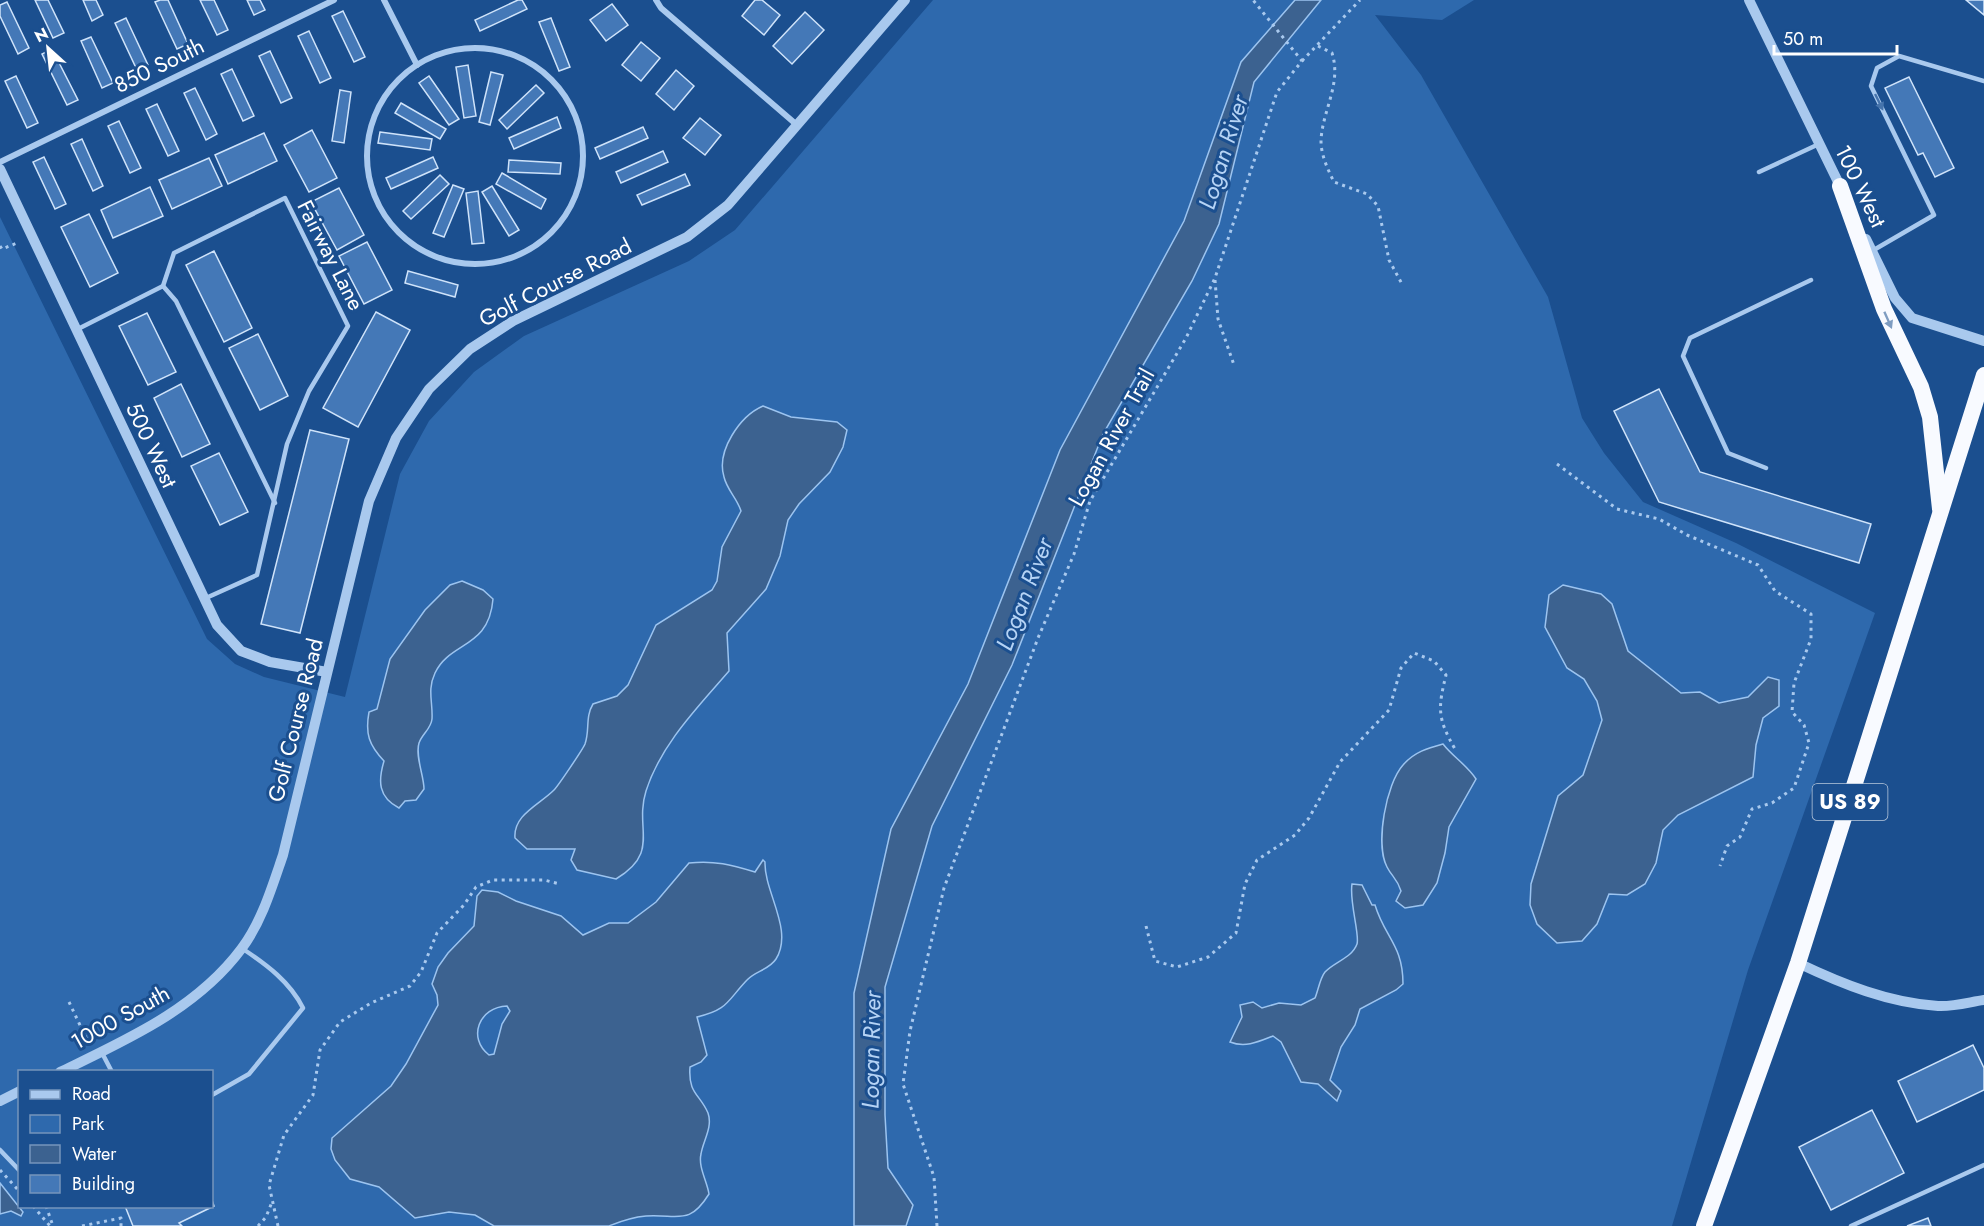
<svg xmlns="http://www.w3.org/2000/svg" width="1984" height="1226" viewBox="0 0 1984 1226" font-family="Jost,sans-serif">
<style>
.green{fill:#2e69ad;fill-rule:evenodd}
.water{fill:#3c6290;stroke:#9cc4f0;stroke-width:1.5;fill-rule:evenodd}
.building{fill:#4478b7;stroke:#cfe3fa;stroke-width:1.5}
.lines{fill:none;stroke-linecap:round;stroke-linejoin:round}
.path{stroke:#a9c9ee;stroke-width:3;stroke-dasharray:3 4.5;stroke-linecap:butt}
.service{stroke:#a9c9ee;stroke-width:4.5}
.minor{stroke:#a9c9ee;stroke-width:6}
.tertiary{stroke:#a9c9ee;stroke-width:10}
.trunk{stroke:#f8faff;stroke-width:16}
.oneway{fill:#4674ac}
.oneway2{fill:#7e9cc1}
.labels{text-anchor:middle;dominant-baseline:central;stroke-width:6;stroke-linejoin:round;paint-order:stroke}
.shield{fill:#1b4f8f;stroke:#bbcadd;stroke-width:1.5}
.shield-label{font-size:21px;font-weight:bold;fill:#fff}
.street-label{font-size:22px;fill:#fff;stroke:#1b4f8f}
.water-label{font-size:24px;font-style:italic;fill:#b5d3f5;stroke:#1b4f8f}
</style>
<rect width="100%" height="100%" fill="#1b4f8f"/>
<path class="green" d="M933 0H1474L1442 20 1375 15 1421 75 1548 297 1582 418 1604 453 1643 502 1736 543 1875 613 1748 970 1672 1226H0V217L207 639 235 664 264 677 345 697 400 474 429 421 474 372 524 336 689 261 735 230ZM20 1072H212V1206H20Z"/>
<g class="water">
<polygon points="1295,0 1321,0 1254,82 1219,224 1192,281 1103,434 1012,665 932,826 885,987 885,1115 888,1168 913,1205 906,1226 854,1226 854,993 891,829 968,684 1060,450 1184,221 1241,62"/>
<path d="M763 406 791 417 837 422 847 430 843 447 830 472 799 504 788 520 780 556 766 589 727 633 729 671C698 707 661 744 646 791 634 829 661 852 616 879L577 870 571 860 575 849H527L515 838C513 815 539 805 554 790 558 786 583 749 585 744 590 730 585 717 593 704L617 696 628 685 656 625 712 590 717 581 722 547 741 511C737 498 727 490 724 477 716 451 740 416 763 406Z"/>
<path d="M462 581 483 590 493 599C489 649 450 641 435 673 427 690 433 702 432 719 431 729 422 734 419 743 415 756 424 776 424 789L416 800 405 801 399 808C378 797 378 781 384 761 369 745 365 734 369 712L377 709 390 659 425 610 450 585Z"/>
<polygon points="1563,585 1601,594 1612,604 1628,651 1681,693 1700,692 1719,703 1748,697 1768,677 1779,680 1779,706 1763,718 1756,745 1753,777 1678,815 1663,830 1656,863 1645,884 1627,895 1609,894 1597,924 1582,941 1557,943 1537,924 1530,905 1531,884 1558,796 1583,775 1602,720 1597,701 1584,679 1567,668 1545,627 1549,595"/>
<path d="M1443 744C1453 757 1467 765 1476 779L1449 827 1445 853 1437 883 1423 905 1405 908 1396 901 1401 891C1397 878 1392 877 1387 867 1375 844 1386 784 1403 765 1414 752 1428 748 1443 744Z"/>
<path d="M763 860 765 862C764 892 794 930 776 959 769 970 755 971 747 980 727 1001 728 1010 697 1017L707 1055 701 1062 690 1067C688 1094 700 1094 708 1113 713 1127 703 1141 701 1154 698 1167 707 1181 709 1194 689 1226 679 1214 646 1216 633 1217 621 1221 609 1226H494L475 1215 449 1212 415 1218 379 1187 350 1179 335 1160 331 1149 332 1138 391 1086 406 1064 438 1005 437 995 432 984 438 967 448 953 474 926 477 896 482 890 498 892 516 901 561 916 583 935 609 923H628L656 902 689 863C714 860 732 865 755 872ZM507 1006 510 1011 502 1024 494 1054 489 1055C467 1038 479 1007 507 1006Z"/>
<path d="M1352 884 1362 885 1372 905H1375C1385 938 1403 945 1403 984L1396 990 1360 1009 1355 1025 1341 1047 1330 1080 1341 1091 1337 1101 1318 1084 1301 1082 1281 1042 1273 1036C1258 1042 1245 1048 1230 1042L1242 1017 1240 1005 1253 1002 1262 1008 1279 1003 1301 1005 1315 998C1318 991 1320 978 1325 972 1334 962 1352 958 1357 944 1360 935 1349 901 1352 884Z"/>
<polygon points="0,1183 23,1212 21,1216 11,1211 0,1214"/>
</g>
<g class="building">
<polygon points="35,0 48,0 64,33 53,38"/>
<polygon points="83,0 96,0 103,15 92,21"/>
<polygon points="160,0 168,0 188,44 177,49 155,2"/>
<polygon points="200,0 214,0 228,30 217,35"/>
<polygon points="247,0 260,0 265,10 254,15"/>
<polygon points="518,0 522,0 527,9 480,31 475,20"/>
<polygon points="755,0 762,0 780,15 764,35 742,16"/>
<polygon points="1966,0 1984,0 1984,15"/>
<polygon points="7,2 29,48 18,54 0,16 0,5"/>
<polygon points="612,4 628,25 606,41 590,20"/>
<polygon points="343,11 365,57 354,62 332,16"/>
<polygon points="805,12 824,30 792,64 773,46"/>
<polygon points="126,18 148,65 137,70 115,23"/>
<polygon points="551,18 570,67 559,71 539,22"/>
<polygon points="309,31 331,78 320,83 298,36"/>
<polygon points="91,37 113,83 102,88 81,41"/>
<polygon points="641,42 660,58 641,81 622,65"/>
<polygon points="52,49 78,100 67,105 42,54"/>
<polygon points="270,51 292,98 281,103 259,56"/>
<polygon points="468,65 476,116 464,118 456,67"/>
<polygon points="232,69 254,116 243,121 221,74"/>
<polygon points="676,70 694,86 674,110 656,94"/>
<polygon points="491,72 503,75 490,125 479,122"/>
<polygon points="16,76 38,123 27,128 5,81"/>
<polygon points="429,76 459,119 449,125 419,83"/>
<polygon points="1909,77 1954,168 1935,177 1923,153 1918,155 1885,88"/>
<polygon points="536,85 544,93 507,129 499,120"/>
<polygon points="195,88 217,134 206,140 184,93"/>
<polygon points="340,90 351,92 344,143 332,141"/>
<polygon points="401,103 446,129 440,139 395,113"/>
<polygon points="157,104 179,151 168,156 146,109"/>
<polygon points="557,117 561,128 514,149 509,138"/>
<polygon points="700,118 721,135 705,155 683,138"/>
<polygon points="119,121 141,168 130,173 108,126"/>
<polygon points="643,127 648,138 600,159 595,148"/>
<polygon points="312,130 337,178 309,192 284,145"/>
<polygon points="380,132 432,139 430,150 378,143"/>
<polygon points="264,133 277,161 228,184 215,155"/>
<polygon points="82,139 103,186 93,191 71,144"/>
<polygon points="663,151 668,162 621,183 616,172"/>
<polygon points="44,157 66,204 55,209 33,162"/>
<polygon points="433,157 438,168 391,189 386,178"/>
<polygon points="209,158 222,186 172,209 159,180"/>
<polygon points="509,160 561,163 560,174 508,172"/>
<polygon points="502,173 546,199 541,209 496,184"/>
<polygon points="685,174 690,185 642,205 637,195"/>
<polygon points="440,175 449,184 411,219 403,211"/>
<polygon points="453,185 464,189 444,237 433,233"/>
<polygon points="492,186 519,230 509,236 482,192"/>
<polygon points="150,187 163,216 113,238 101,210"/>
<polygon points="339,188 364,235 337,250 311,202"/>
<polygon points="478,191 484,243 472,244 466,193"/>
<polygon points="89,214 118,273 90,287 61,227"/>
<polygon points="367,242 392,290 364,304 339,256"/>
<polygon points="214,251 252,328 224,342 186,265"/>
<polygon points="408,271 458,285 455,297 405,283"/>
<polygon points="376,312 410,330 358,427 323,408"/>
<polygon points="147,313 176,372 148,385 119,326"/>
<polygon points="258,334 288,396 260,410 229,348"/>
<polygon points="181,384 210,444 182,457 154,398"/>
<polygon points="1659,389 1700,472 1871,524 1859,563 1659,502 1614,411"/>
<polygon points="310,430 349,439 300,633 261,624"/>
<polygon points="219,453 248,512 220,525 191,466"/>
<polygon points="1973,1045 1984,1068 1984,1090 1917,1122 1898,1081"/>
<polygon points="1872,1110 1904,1173 1831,1210 1799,1147"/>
<polygon points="212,1200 214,1206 179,1223 182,1226 133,1226 125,1206 212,1206"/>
<polygon points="1928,1218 1931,1226 1907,1226"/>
</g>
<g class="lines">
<g class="path">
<path d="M1318 46 1332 53C1342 84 1322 111 1321 141 1321 155 1328 170 1334 182L1367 194 1378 206 1389 260 1402 284"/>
<polyline points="1302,61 1360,0"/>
<polyline points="0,246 2,249 17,243"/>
<polyline points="1215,280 1218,319 1234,365"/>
<polyline points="1557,464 1617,509 1659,519 1687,535 1758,565 1775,591 1811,614 1811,639 1794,683 1792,712 1804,725 1809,743 1794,788 1772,803 1752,809 1740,837 1727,846 1720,866"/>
<path d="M1146 926 1155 961 1177 967 1208 957 1236 933 1245 884 1257 860 1295 835 1309 818 1340 762 1389 710 1401 668 1414 653 1434 661 1446 675C1438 708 1437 718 1455 749"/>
<polyline points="69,1002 89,1044"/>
<polyline points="0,1170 20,1192"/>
<polyline points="33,1206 50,1226"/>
<polyline points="46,1206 53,1226"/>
<polyline points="82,1226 121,1218 121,1226"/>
<polyline points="258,1226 266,1217 272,1202"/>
<polyline points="278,1226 269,1185 284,1135 313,1095 320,1050 340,1022 371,1003 410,986 421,972 437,933 464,905 476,887 493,880 544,880 560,884"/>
<polyline points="937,1226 934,1177 903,1084 910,1031 944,888 1038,638 1074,554 1090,501 1186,338 1215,278 1277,92 1302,61 1253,0"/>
</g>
<g class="service">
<polyline points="1759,172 1819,144"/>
<polyline points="1872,251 1934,215 1871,86 1877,68 1899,56 1984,81"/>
<polyline points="163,286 176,301 275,503"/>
<polyline points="76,330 163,286 174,253 285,198 348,326 309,391 287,444 257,575 206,598"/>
<polyline points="1766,468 1728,453 1683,356 1690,338 1811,280"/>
<polyline points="101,1051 112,1072"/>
<path d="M212 1095 249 1074 303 1008C290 982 267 965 243 949"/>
<polyline points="0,1150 20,1171"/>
<polyline points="1851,1226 1984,1165"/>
</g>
<g class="minor">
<polyline points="384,0 417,65"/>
<polyline points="656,0 661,8 797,125"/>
<circle cx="475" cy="156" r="108"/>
<polyline points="0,162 334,0"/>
</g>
<g class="tertiary">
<polyline points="1749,0 1842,190"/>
<polyline points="0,169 217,625 241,651 270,662 327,672"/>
<polyline points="1866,239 1895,298 1912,318 1984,341"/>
<path d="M1798 963C1842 984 1889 1003 1938 1006 1953 1007 1970 1002 1984 1000"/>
<path d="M60 1072C126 1040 197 1009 242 948 262 921 272 887 283 855L369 501 396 438 429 389 470 349 513 321 687 237 728 205 905 0"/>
<polyline points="0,1101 20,1091"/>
</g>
<g class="trunk">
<polyline points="1840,186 1884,309 1921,387 1930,417 1940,509"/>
<polyline points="1704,1226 1798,963 1984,375"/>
</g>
</g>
<defs><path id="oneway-solid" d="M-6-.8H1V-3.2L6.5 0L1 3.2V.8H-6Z" transform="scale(1.5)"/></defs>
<use class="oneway" href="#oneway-solid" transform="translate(1879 102) rotate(64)"/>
<use class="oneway2" href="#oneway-solid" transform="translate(1888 320) rotate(66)"/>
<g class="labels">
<rect class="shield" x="1812.5" y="784" width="75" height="36" rx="4.5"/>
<g class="shield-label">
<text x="1850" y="802">US 89</text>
</g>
<g class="street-label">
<text transform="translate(159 65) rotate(-26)">850 South</text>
<text transform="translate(1861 186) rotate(64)">100 West</text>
<text transform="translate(331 255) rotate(63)">Fairway Lane</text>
<text transform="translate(555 282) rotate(-27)">Golf Course Road</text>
<text transform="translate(1111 437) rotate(-61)">Logan River Trail</text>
<text transform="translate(152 445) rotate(65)">500 West</text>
<text transform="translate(295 720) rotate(-76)">Golf Course Road</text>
<text transform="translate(120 1017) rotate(-29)">1000 South</text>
</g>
<g class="water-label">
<text transform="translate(1223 152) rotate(-73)">Logan River</text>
<text transform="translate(1024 594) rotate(-69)">Logan River</text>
<text transform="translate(871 1050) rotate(-89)">Logan River</text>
</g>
</g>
<rect x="18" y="1070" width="195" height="138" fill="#1b4f8f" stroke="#7695bc" stroke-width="1.5"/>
<rect x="30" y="1090" width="30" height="9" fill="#a9c9ee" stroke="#7695bc" stroke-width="1.5"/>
<text x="72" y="1100" font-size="18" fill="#ffffff">Road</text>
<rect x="30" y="1115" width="30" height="18" fill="#2e69ad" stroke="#7695bc" stroke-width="1.5"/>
<text x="72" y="1130" font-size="18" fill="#ffffff">Park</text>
<rect x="30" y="1145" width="30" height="18" fill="#3c6290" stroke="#7695bc" stroke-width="1.5"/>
<text x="72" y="1160" font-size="18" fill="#ffffff">Water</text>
<rect x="30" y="1175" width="30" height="18" fill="#4478b7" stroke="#7695bc" stroke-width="1.5"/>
<text x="72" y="1190" font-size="18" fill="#ffffff">Building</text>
<g transform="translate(48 48) rotate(333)" stroke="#1b4f8f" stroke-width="4.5" paint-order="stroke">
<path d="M0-4.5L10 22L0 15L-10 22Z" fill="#ffffff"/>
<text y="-9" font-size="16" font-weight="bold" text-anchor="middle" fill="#ffffff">N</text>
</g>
<path d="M1774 45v9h123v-9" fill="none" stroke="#ffffff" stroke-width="3"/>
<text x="1783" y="45" font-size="18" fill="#ffffff" stroke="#1b4f8f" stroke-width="4.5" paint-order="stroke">50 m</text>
</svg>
